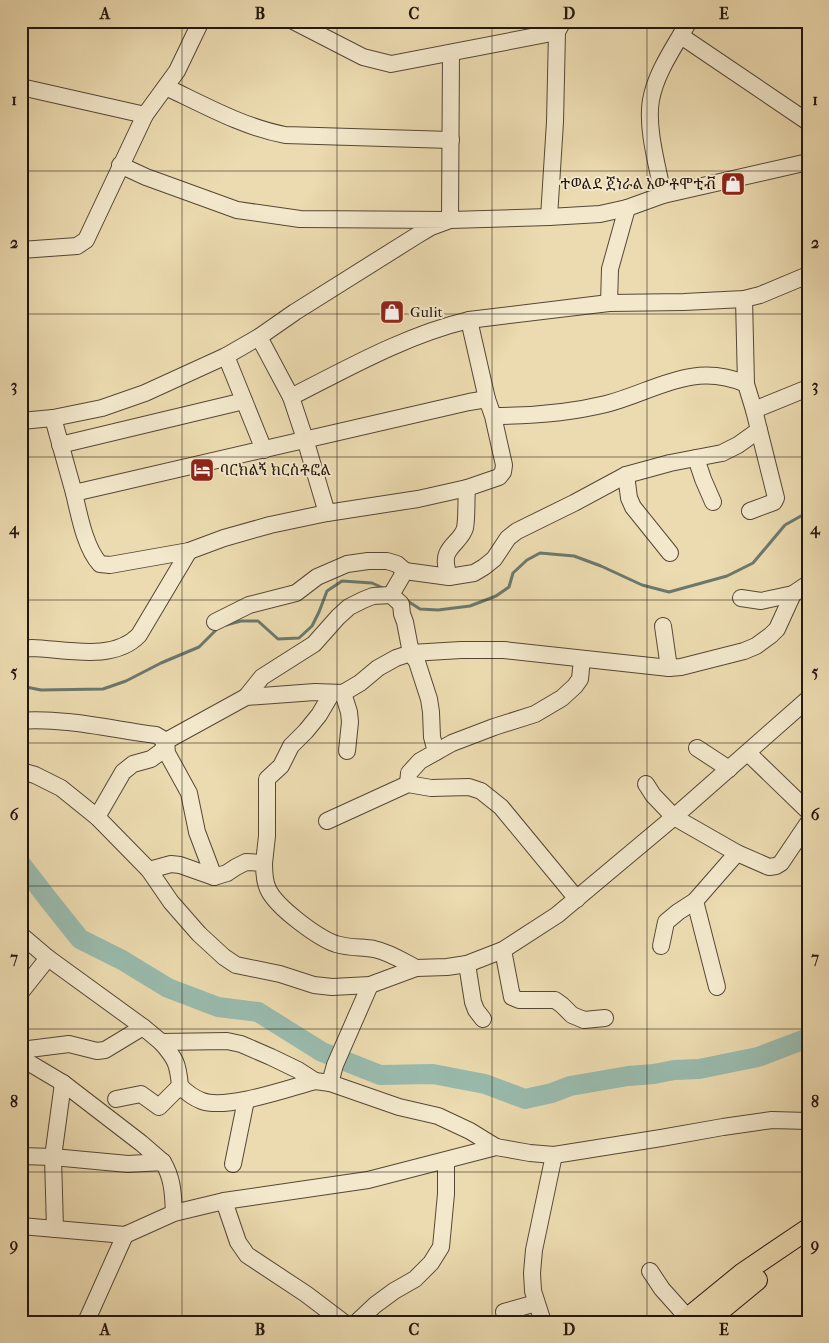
<svg xmlns="http://www.w3.org/2000/svg" width="829" height="1343" viewBox="0 0 829 1343" font-family="'IM FELL French Canon','Noto Serif Ethiopic',serif">
<style>
.lines{fill:none;stroke-linecap:round;stroke-linejoin:round}
.stream{stroke:#6a796e;stroke-width:3}
.river{stroke:#99bbae;stroke-width:20}
.minor-casing{stroke:#554736;stroke-width:18}
.major-casing{stroke:#23160e;stroke-width:22}
.minor{stroke:#f3e8cc;stroke-width:16}
.major{stroke:#ecdbb0;stroke-width:20}
.grid{fill:none;stroke:#23160e;stroke-width:1;stroke-opacity:0.55}
.labels{text-anchor:middle;dominant-baseline:central;stroke-width:4;stroke-linejoin:round;paint-order:stroke}
.poi-label{font-size:15px;fill:#23160e;stroke:#f3e8cc;text-anchor:start}
.neatline{fill:none;stroke:#23160e;stroke-width:2}
.grid-label{font-size:16px;text-anchor:middle;font-weight:bold;fill:#23160e}
</style>
<rect width="100%" height="100%" fill="#ecdbb0"/>
<filter id="stains"><feTurbulence type="fractalNoise" baseFrequency=".004" numOctaves="4"/><feColorMatrix values="0 0 0 0 .2 0 0 0 0 .09 0 0 0 0 .02 0 0 0 .5 -.17"/></filter>
<radialGradient id="worn" r=".72"><stop offset=".6" stop-color="#630" stop-opacity="0"/><stop offset="1" stop-color="#630" stop-opacity=".3"/></radialGradient>
<g class="lines">
<g class="stream">
<polyline points="406,600 420,609 438,610 470,606 496,596 509,587 513,573 527,560 540,553 574,556 601,566 642,585 669,592 727,576 753,563 785,525 808,512"/>
<polyline points="226,625 241,621 258,621 278,639 299,638 312,626 319,612 327,591 342,581 372,583 383,588"/>
<polyline points="21,686 41,690 103,689 126,681 161,663 199,647 218,628"/>
</g>
<polyline class="river" points="21,864 48,899 80,939 122,960 168,988 218,1007 258,1012 322,1052 380,1075 433,1074 485,1084 525,1099 552,1093 570,1086 628,1076 654,1074 674,1070 699,1069 758,1057 808,1038"/>
<defs>
<g id="minor">
<polyline points="293,21 363,57 391,64 557,32 563,21"/>
<path d="M689 21C675 46 656 72 651 100 646 128 658 168 663 195L808 162"/>
<polyline points="681,36 808,122"/>
<polyline points="451,53 450,220 549,217 600,214 627,208 663,195"/>
<polyline points="21,87 145,115"/>
<path d="M166 87C204 105 243 127 285 135L451 140"/>
<polyline points="627,208 610,269 609,303 684,302 744,299 760,295 808,275"/>
<polyline points="549,217 555,122 557,32"/>
<polyline points="21,250 77,246 86,240 145,115 177,71 201,21"/>
<polyline points="744,299 746,384"/>
<polyline points="469,320 487,399"/>
<polyline points="259,337 291,397"/>
<polyline points="226,356 264,450"/>
<polyline points="754,410 808,388"/>
<path d="M493 416 504 465 503 472 499 477 467 488 418 499 327 513 270 525 224 538 189 551 110 565 100 564C85 548 79 514 74 493L469 402 487 399 493 416C531 416 569 413 606 404 656 391 692 361 746 384L754 410 776 498 774 502 750 511"/>
<polyline points="53,418 74,493"/>
<polyline points="21,421 53,418 102,408 145,393 226,356 259,337 295,312 416,236 431,227 450,220 300,219 237,210 146,177 120,165"/>
<polyline points="60,445 244,401"/>
<polyline points="696,458 703,479 713,502"/>
<polyline points="626,475 629,498 633,507 670,553"/>
<path d="M327 513 305 439 291 397C348 368 406 335 469 320L609 303"/>
<path d="M449 577C447 570 444 561 447 554 451 544 462 539 465 528 467 518 466 499 467 488"/>
<polyline points="391,595 405,571 449,577 474,573 484,567 494,559 508,538 517,531 574,503 626,475 670,463 722,453 738,445 759,430"/>
<polyline points="741,598 761,601 793,594"/>
<polyline points="215,622 249,605 296,593 317,577 347,564 368,561 387,561 397,564 405,571"/>
<polyline points="663,626 669,668"/>
<path d="M21 649 32 648C65 649 114 662 139 635L189 551"/>
<polyline points="343,693 349,712 350,722 347,751"/>
<polyline points="246,697 262,677 314,644 338,617 349,607 363,600 373,596 391,595 401,604 402,614 405,622 411,653 417,662 429,699 431,712 432,737 436,752"/>
<path d="M21 721C37 719 52 721 68 722 97 725 126 731 156 735L166 741 167 753 189 793 197 832 214 877"/>
<polyline points="697,748 729,769"/>
<polyline points="748,753 808,811"/>
<polyline points="21,771 35,775 61,788 97,817 149,870 171,902 199,934 224,957 236,965 280,974 314,985 332,987 370,985 416,968 447,967 467,964 503,950 557,915 674,817 808,699"/>
<polyline points="408,784 409,773 420,761 452,743 494,727 535,714 562,698 575,686 580,679 582,659"/>
<polyline points="646,784 653,795 674,817 737,853 695,901 678,912 666,922 661,946"/>
<polyline points="97,817 123,772 133,764 151,759 162,751 166,741 246,697 315,692 343,693 360,683 378,668 396,658 411,653 461,650 504,650 669,668 681,667 744,651 756,646 771,635 777,629 793,594 808,584"/>
<polyline points="327,821 408,784 431,788 469,787 481,791 501,807 577,899"/>
<polyline points="737,853 769,867 776,866 781,863 808,823"/>
<polyline points="264,863 267,836 267,779 281,766 291,746 306,731 319,715 332,693"/>
<path d="M149 870 171 864 180 865 214 877 227 873 236 867 246 862 264 863C264 871 264 881 268 889 276 907 318 938 336 944 349 948 361 947 374 949 389 952 403 961 416 968"/>
<polyline points="695,901 717,987"/>
<polyline points="21,935 48,958 143,1027 161,1042 227,1041 241,1044 271,1057 298,1070 315,1081 330,1083 399,1107 438,1116 470,1131 496,1147"/>
<polyline points="503,950 512,997 519,1000 555,1000 562,1005 572,1015 584,1020 605,1018"/>
<polyline points="467,964 473,1002 476,1010 483,1019"/>
<polyline points="21,992 48,958"/>
<path d="M161 1042C176 1059 178 1064 180 1086 186 1092 194 1098 202 1101 227 1110 289 1088 315 1081"/>
<polyline points="21,1050 69,1044 97,1051 105,1050 143,1027"/>
<polyline points="21,1058 63,1083 141,1143 163,1162"/>
<polyline points="330,1083 335,1065 370,985"/>
<polyline points="116,1099 141,1094 159,1107 180,1086"/>
<path d="M21 1156 53 1157 128 1164 163 1162C173 1179 173 1194 174 1213"/>
<polyline points="233,1164 246,1100"/>
<polyline points="224,1201 238,1242 247,1255 306,1294 343,1322"/>
<polyline points="21,1226 125,1235 174,1213 224,1201 368,1180 496,1147 530,1153 554,1155 661,1138 723,1127 772,1120 808,1121"/>
<polyline points="55,1229 53,1157 63,1083"/>
<polyline points="650,1271 662,1289 687,1317"/>
<polyline points="504,1312 536,1303"/>
<polyline points="86,1322 125,1235"/>
<polyline points="357,1322 375,1305 394,1291 415,1279 431,1263 441,1247 446,1194 446,1161"/>
<polyline points="543,1322 533,1291 532,1273 534,1250 554,1155"/>
</g>
<g id="major">
<polyline points="683,1322 743,1273 808,1229"/>
<polyline points="706,1322 757,1280"/>
</g>
</defs>
<use href="#minor" class="minor-casing"/>
<use href="#major" class="major-casing"/>
<use href="#minor" class="minor"/>
<use href="#major" class="major"/>
</g>
<path class="grid" d="M182 21V1322M337 21V1322M492 21V1322M647 21V1322M21 171H808M21 314H808M21 457H808M21 600H808M21 743H808M21 886H808M21 1029H808M21 1172H808"/>
<defs>
<symbol id="shop-square" viewBox="-11 -11 22 22"><rect x="-9" y="-9" width="18" height="18" rx="4" fill="#8f2418" stroke="#f3e8cc"/><path d="M-5-2.5h2.3a2.7 3.5 0 0 1 5.4 0H5L5.5 6h-11ZM-1.5-2.5h3a1.5 2.3 0 0 0-3 0Z" fill="#fff"/></symbol>
<symbol id="hotel-square" viewBox="-11 -11 22 22"><rect x="-9" y="-9" width="18" height="18" rx="4" fill="#8f2418" stroke="#f3e8cc"/><path d="M-6-4.5h1.5V1H6V5H4.5V3h-9V5H-6ZM-4 0a1.8 1.8 0 1 1 3.6 0ZM.5 0V-2.5h3Q6-2.5 6 0Z" fill="#fff"/></symbol>
</defs>
<g fill-rule="evenodd">
<use href="#shop-square" x="719" y="170" width="28" height="28"/>
<use href="#shop-square" x="378" y="298" width="28" height="28"/>
<use href="#hotel-square" x="188" y="456" width="28" height="28"/>
</g>
<g class="labels">
<g class="poi-label">
<text x="716" y="184" text-anchor="end">ተወልደ ጀነራል አውቶሞቲቭ</text>
<text x="410" y="312">Gulit</text>
<text x="220" y="470">ባርክልኝ ክርስቶፎል</text>
</g>
</g>
<rect width="829" height="1343" fill="none" stroke="#ecdbb0" stroke-width="55"/>
<rect x="28" y="28" width="774" height="1288" class="neatline"/>
<g class="grid-label">
<text x="105" y="19">A</text>
<text x="260" y="19">B</text>
<text x="414" y="19">C</text>
<text x="569" y="19">D</text>
<text x="724" y="19">E</text>
<text x="14" y="105">1</text>
<text x="815" y="105">1</text>
<text x="14" y="248">2</text>
<text x="815" y="248">2</text>
<text x="14" y="391">3</text>
<text x="815" y="391">3</text>
<text x="14" y="534">4</text>
<text x="815" y="534">4</text>
<text x="14" y="677">5</text>
<text x="815" y="677">5</text>
<text x="14" y="820">6</text>
<text x="815" y="820">6</text>
<text x="14" y="963">7</text>
<text x="815" y="963">7</text>
<text x="14" y="1107">8</text>
<text x="815" y="1107">8</text>
<text x="14" y="1250">9</text>
<text x="815" y="1250">9</text>
<text x="105" y="1335">A</text>
<text x="260" y="1335">B</text>
<text x="414" y="1335">C</text>
<text x="569" y="1335">D</text>
<text x="724" y="1335">E</text>
</g>
<rect width="100%" height="100%" filter="url(#stains)"/>
<rect width="100%" height="100%" fill="url(#worn)"/>
</svg>
